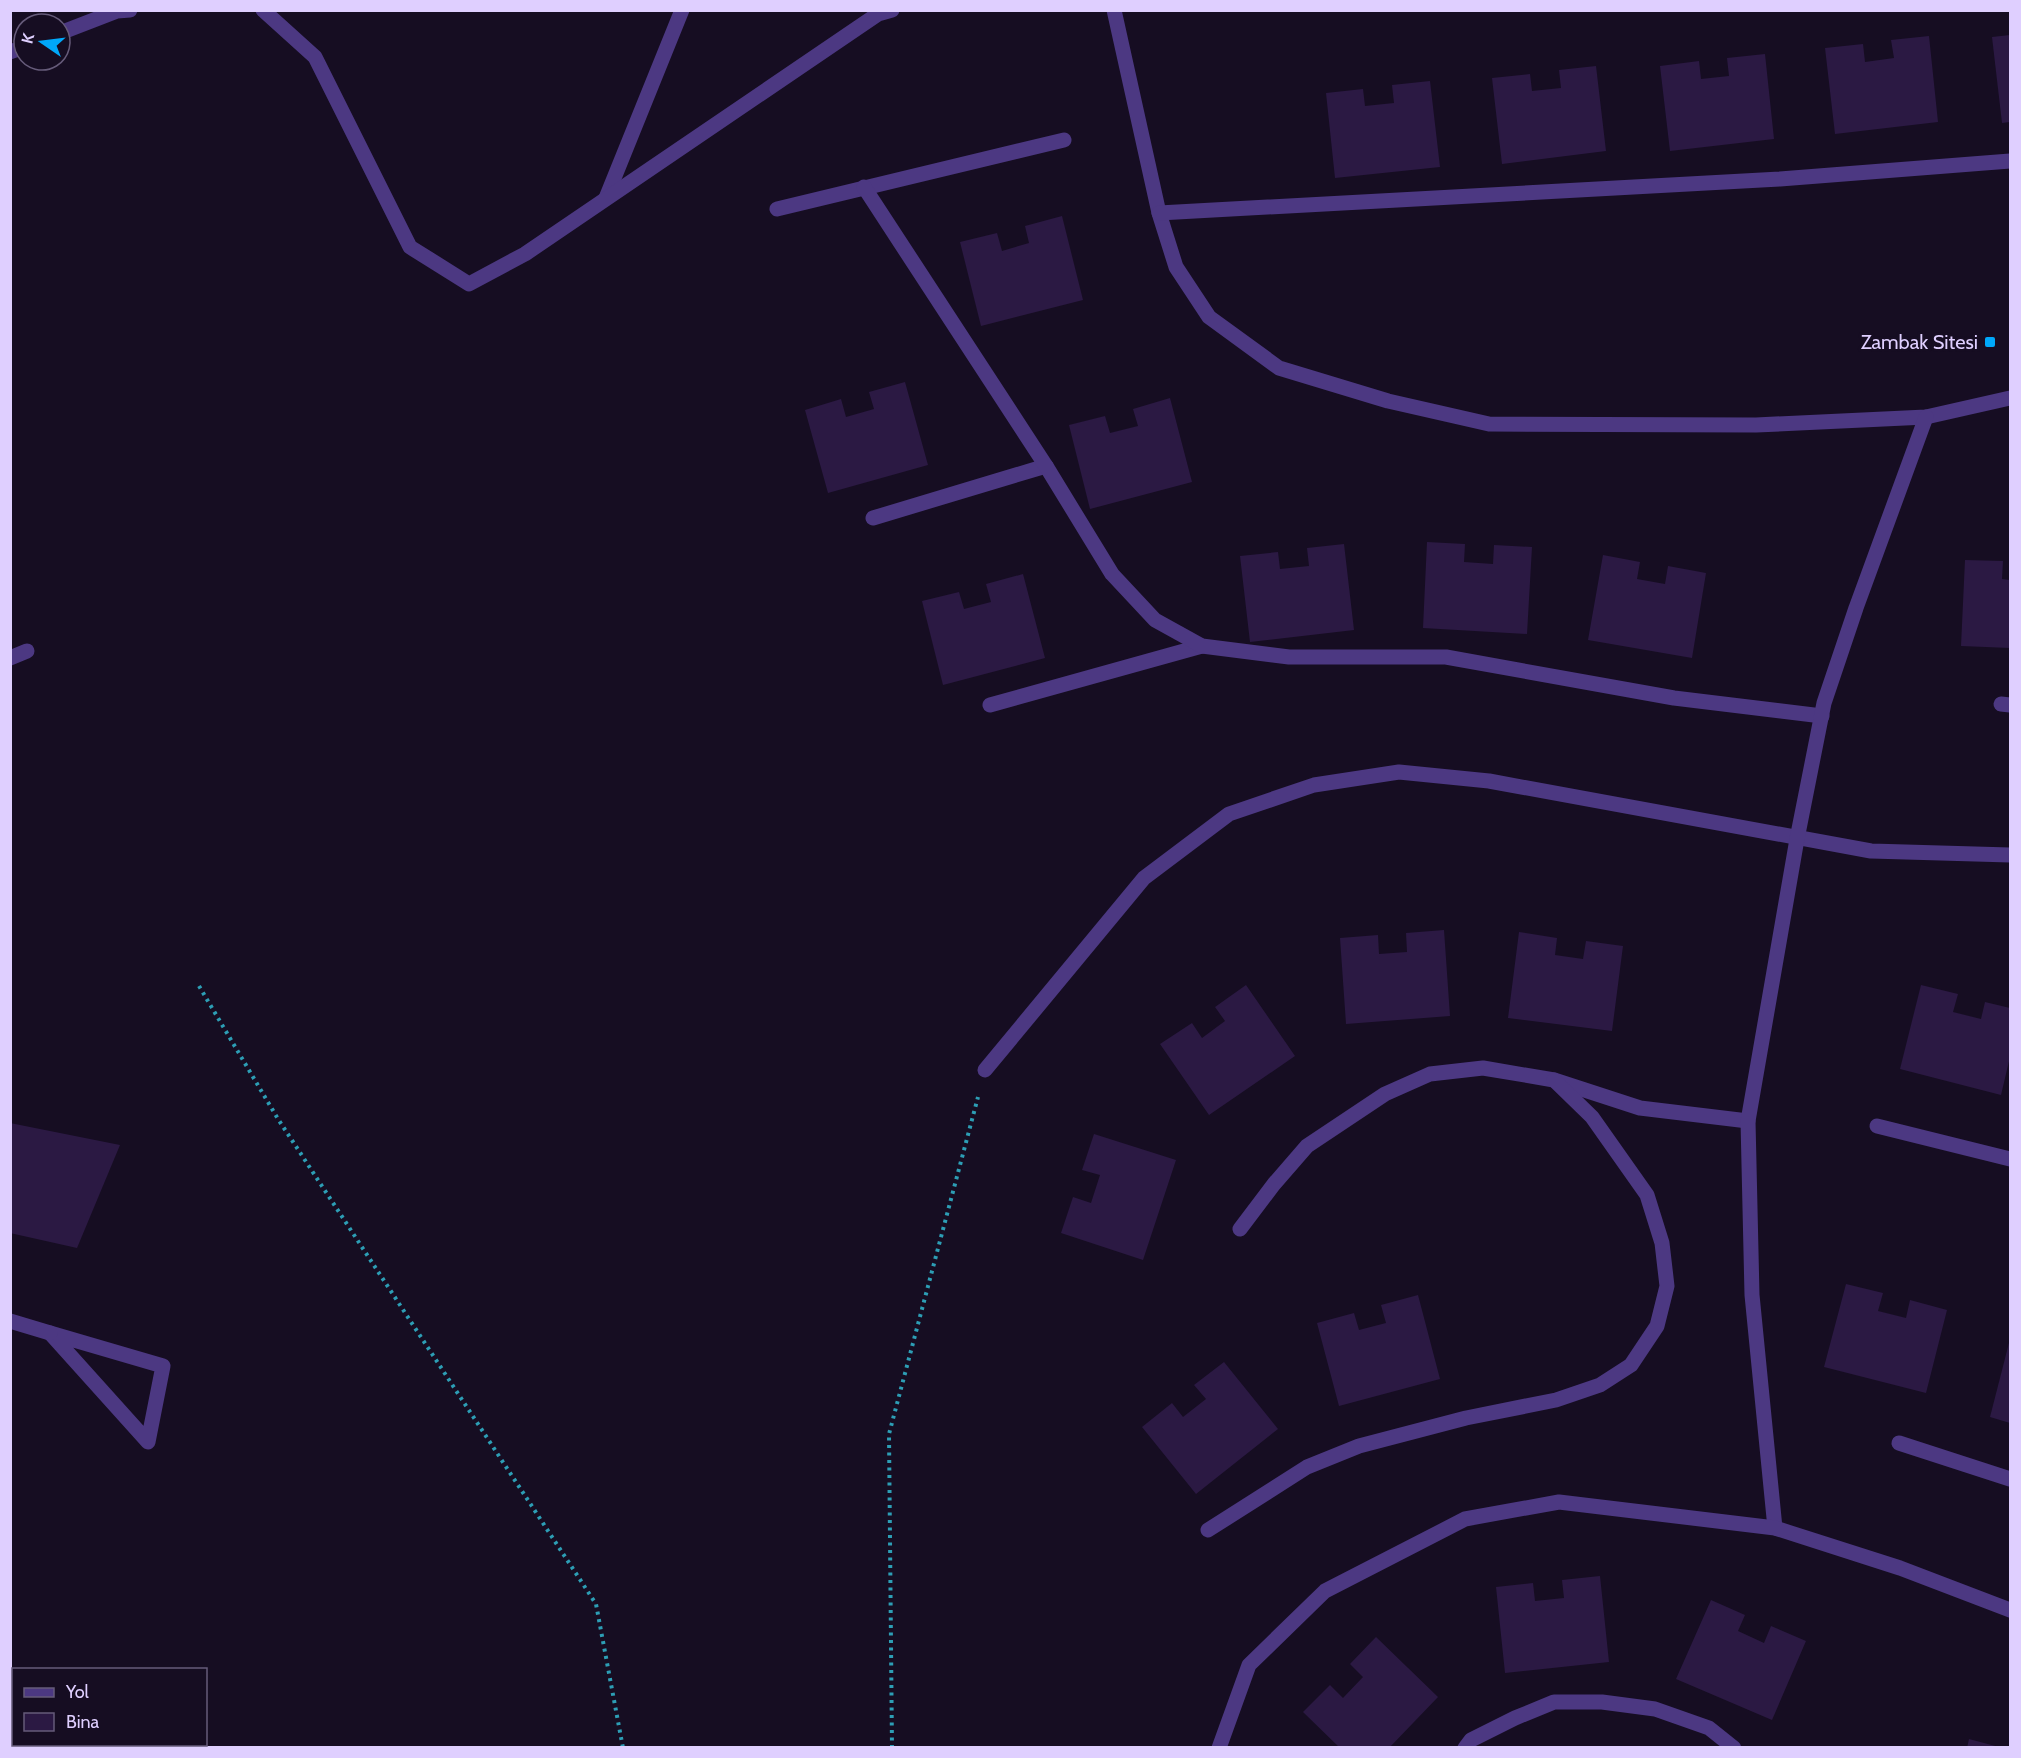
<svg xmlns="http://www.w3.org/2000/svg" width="2021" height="1758" viewBox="0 0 2021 1758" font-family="Cabin,sans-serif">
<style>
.building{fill:#2b1943}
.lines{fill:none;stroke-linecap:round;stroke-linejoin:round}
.path{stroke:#2d9eb5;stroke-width:4;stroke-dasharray:3 4.5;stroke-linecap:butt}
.service{stroke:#4c3882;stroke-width:15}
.minor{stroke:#4c3882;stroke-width:15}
.tertiary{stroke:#4c3882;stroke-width:15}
.poi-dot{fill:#00a8fa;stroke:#160d22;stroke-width:2}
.labels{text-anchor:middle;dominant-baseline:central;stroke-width:6;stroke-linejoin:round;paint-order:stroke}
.poi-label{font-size:20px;fill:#dfcfff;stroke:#160d22;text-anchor:end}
</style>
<rect width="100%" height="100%" fill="#160d22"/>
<g class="building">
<polygon points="2010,35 2010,122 2002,123 1992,37"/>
<polygon points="1929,36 1938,122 1835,134 1825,48 1863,44 1865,62 1894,58 1891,40"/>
<polygon points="1765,54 1774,139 1670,151 1660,66 1699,61 1701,79 1729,76 1727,58"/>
<polygon points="1596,66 1606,151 1502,164 1492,78 1530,74 1532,91 1561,88 1559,70"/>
<polygon points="1430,81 1440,167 1335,178 1326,93 1363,89 1365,106 1394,103 1392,85"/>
<polygon points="1062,216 1083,300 981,326 960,242 997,233 1002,251 1029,243 1025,226"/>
<polygon points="905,382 928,465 828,493 805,410 841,399 846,417 874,409 869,392"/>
<polygon points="1170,398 1192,482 1090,509 1069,425 1105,416 1110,433 1138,426 1133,409"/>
<polygon points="1427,542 1465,544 1464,562 1493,564 1494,545 1532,547 1527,634 1423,628"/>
<polygon points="1344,544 1354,630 1250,642 1240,556 1278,552 1280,569 1309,566 1307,548"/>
<polygon points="1603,555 1640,562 1637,579 1665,584 1668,566 1706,573 1692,658 1588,640"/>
<polygon points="1965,560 2003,561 2002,579 2010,580 2010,648 1961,646"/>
<polygon points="1023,574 1045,658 943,685 922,601 959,592 964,609 991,602 986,584"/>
<polygon points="1444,930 1450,1016 1346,1024 1340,938 1378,935 1379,954 1407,952 1406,933"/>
<polygon points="1519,932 1557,938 1555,955 1583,959 1586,941 1623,946 1612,1031 1508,1018"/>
<polygon points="1246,985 1295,1056 1209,1115 1160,1044 1192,1023 1202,1038 1225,1021 1215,1007"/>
<polygon points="1921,985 1958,994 1953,1012 1981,1019 1985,1002 2010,1008 2010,1057 2001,1095 1900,1069"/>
<polygon points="10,1123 120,1145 77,1248 10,1233"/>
<polygon points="1094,1134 1176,1160 1143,1260 1061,1233 1073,1197 1091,1203 1100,1175 1082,1170"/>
<polygon points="1846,1284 1883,1293 1878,1311 1906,1318 1910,1300 1947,1310 1926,1393 1824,1367"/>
<polygon points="1418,1295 1440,1379 1339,1406 1317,1323 1354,1313 1359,1330 1386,1323 1381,1305"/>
<polygon points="2010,1339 2010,1423 1990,1417"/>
<polygon points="1224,1362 1278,1429 1196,1494 1142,1427 1172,1403 1183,1417 1206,1399 1194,1385"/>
<polygon points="1600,1576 1609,1662 1505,1673 1496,1587 1533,1583 1535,1601 1564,1598 1562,1580"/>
<polygon points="1711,1600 1745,1615 1738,1631 1764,1643 1771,1626 1806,1641 1772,1720 1676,1679"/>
<polygon points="1376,1637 1438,1697 1389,1748 1340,1748 1303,1712 1330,1685 1343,1698 1363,1677 1350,1664"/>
<polygon points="1969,1739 1999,1747 1998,1748 1967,1748"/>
</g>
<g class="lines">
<g class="path">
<polyline points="199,986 278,1119 596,1604 623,1748"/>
<polyline points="892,1748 889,1434 978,1097"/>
</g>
<g class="service">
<polyline points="777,209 1064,140"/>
<polyline points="873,518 1046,466"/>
<polyline points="990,705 1202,646"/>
<polygon points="50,1333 163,1366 148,1442"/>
</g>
<g class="minor">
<polyline points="1114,10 1159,213 1176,267 1209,317 1279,368 1388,401 1489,424 1756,425 1926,417 2010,398"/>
<polyline points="864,187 1046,466 1112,574 1155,620 1202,646 1289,657 1446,657 1674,698 1822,716"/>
<polyline points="606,198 682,10"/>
<polyline points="1159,213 1780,179 2010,161"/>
<polyline points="10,658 27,651"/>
<polyline points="2001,704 2010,705"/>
<polyline points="985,1070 1144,878 1229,814 1314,785 1399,772 1489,781 1871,851 2010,855"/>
<polyline points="1877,1126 2010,1159"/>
<polyline points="1240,1229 1274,1184 1307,1146 1385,1094 1430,1074 1483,1068 1554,1080 1640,1108 1748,1121"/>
<polyline points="10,1321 50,1333"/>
<polyline points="1899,1443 2010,1479"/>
<polyline points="1775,1528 1752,1295 1748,1121 1797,839 1824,703 1856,608 1926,417"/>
<polyline points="1208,1530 1307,1467 1359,1446 1466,1418 1556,1400 1600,1385 1631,1365 1657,1326 1667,1286 1662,1243 1647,1195 1592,1117 1554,1080"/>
<polyline points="1219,1748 1249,1665 1325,1591 1465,1519 1559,1502 1775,1528 1900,1568 2010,1610"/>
<polyline points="1465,1748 1471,1740 1515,1718 1554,1702 1602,1702 1655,1709 1709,1728 1734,1748"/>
</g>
<g class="tertiary">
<polyline points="263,10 315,57 410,247 469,284 525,254 878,14 892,10"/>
<polyline points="60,33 117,11 130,10"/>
<polyline points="10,52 24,47"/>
</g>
</g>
<rect class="poi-dot" x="1984" y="336" width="12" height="12" rx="3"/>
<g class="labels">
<g class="poi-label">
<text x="1978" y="342">Zambak Sitesi</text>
</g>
</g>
<rect width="2021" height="1758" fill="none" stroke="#dfcfff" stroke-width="24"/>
<rect x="12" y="1668" width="195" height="78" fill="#160d22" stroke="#665b7a" stroke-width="1.5"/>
<rect x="24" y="1688" width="30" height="9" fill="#4c3882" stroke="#665b7a" stroke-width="1.5"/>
<text x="66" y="1698" font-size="18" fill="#dfcfff">Yol</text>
<rect x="24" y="1713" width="30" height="18" fill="#2b1943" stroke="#665b7a" stroke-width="1.5"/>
<text x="66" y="1728" font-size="18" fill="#dfcfff">Bina</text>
<g transform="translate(42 42) rotate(284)"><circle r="28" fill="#160d22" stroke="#665b7a" stroke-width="1.5"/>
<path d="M0-4.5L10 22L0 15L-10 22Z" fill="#00a8fa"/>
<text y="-9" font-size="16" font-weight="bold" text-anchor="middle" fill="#dfcfff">K</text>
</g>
</svg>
